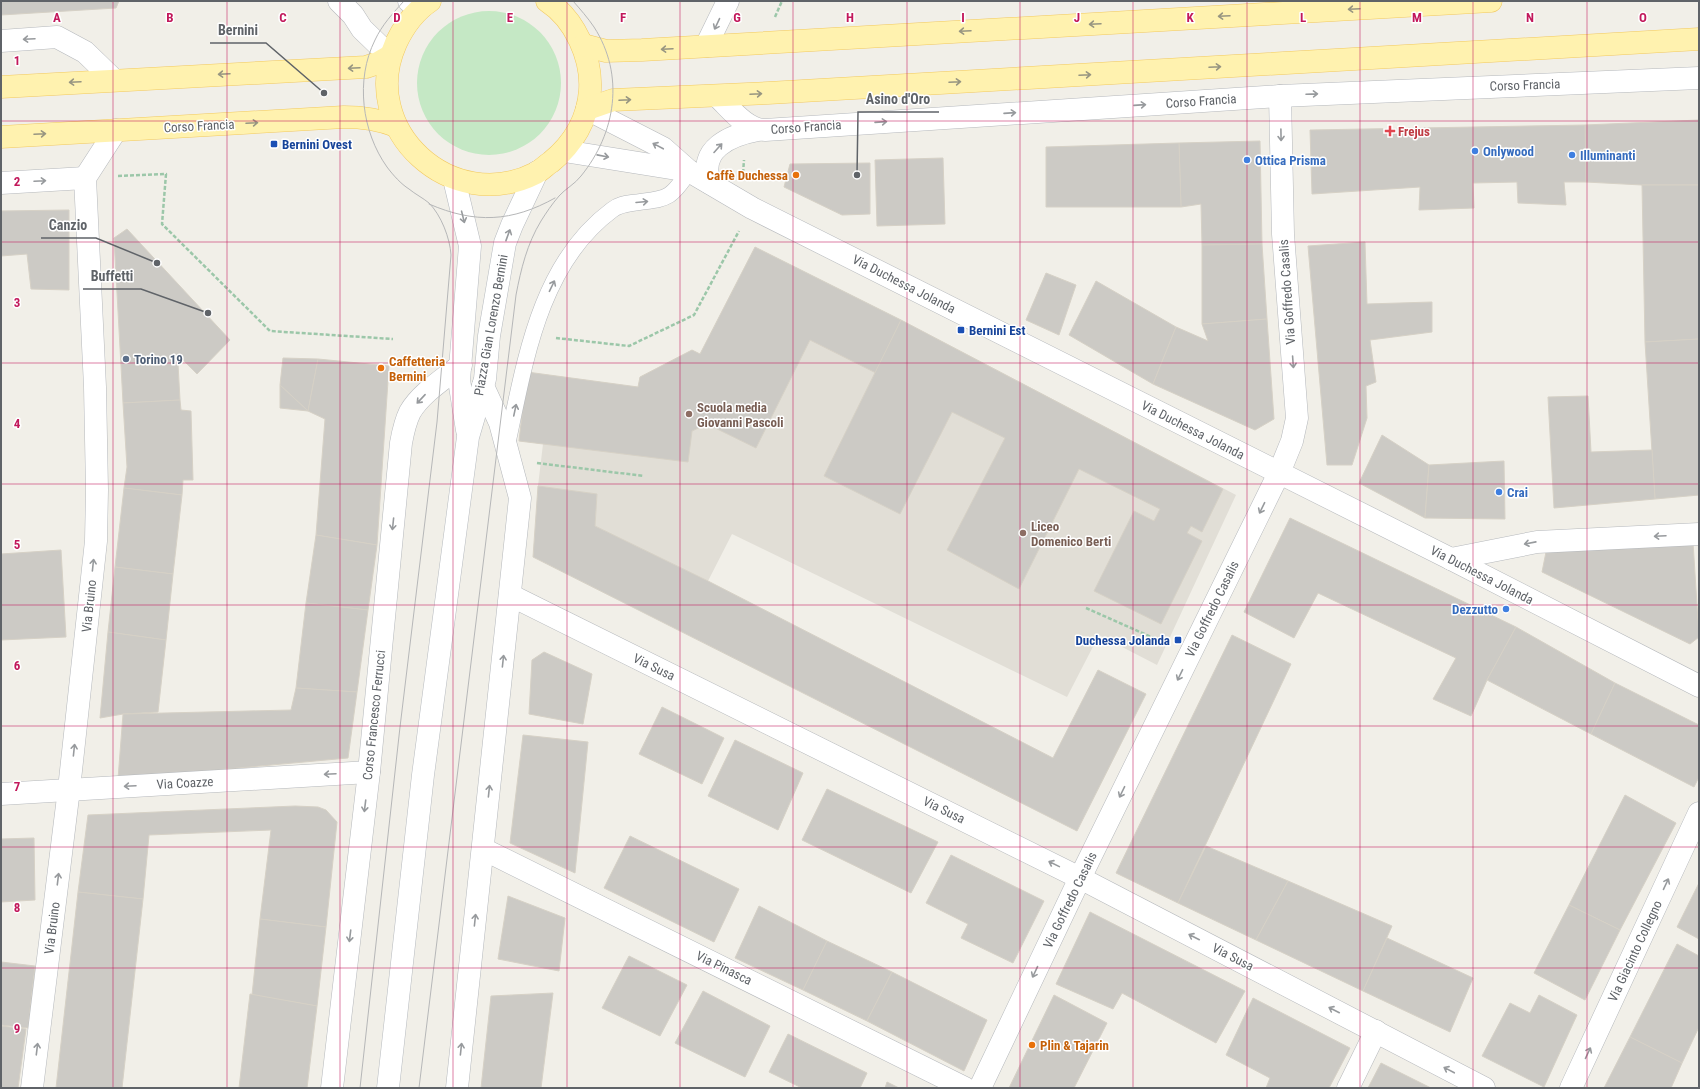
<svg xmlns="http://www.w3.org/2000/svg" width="1700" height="1089" viewBox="0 0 1700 1089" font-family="'Roboto Condensed',sans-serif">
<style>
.education{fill:#e1ded6}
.green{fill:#c5e8c5}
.building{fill:#cccac5;stroke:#d6d1c6}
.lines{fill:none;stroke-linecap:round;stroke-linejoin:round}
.service-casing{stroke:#b5b8bc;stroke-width:17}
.pedestrian-casing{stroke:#b5b8bc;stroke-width:23}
.minor-casing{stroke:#b5b8bc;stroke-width:23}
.tertiary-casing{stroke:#b5b8bc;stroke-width:23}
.secondary-casing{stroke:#b6babf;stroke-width:23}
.primary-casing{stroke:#f2c960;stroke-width:23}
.path{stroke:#9cc7a9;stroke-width:2.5;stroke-dasharray:4 2;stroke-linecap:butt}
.service{stroke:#fff;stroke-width:16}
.pedestrian{stroke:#fff;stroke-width:22}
.minor{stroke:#fff;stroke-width:22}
.tertiary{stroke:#fff;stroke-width:22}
.secondary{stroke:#fff;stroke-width:22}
.primary{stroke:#fff2af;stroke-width:22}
.tram{stroke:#b6b7b8;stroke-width:1}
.oneway{stroke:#979581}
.oneway2{stroke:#979a9d}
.grid{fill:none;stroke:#c2185b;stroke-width:1;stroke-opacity:0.55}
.health-dot{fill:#e0444e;stroke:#fff;stroke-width:1.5}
.transit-dot{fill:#1a4fb4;stroke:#fff;stroke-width:1.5}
.shop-dot{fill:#3f7fe0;stroke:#fff;stroke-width:1.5}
.food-dot{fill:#e8710a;stroke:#fff;stroke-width:1.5}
.service-dot{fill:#5c6f8a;stroke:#fff;stroke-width:1.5}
.education-dot{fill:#8d6e63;stroke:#fff;stroke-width:1.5}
.labels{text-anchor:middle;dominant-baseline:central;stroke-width:3;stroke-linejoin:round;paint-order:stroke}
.street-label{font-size:13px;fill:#5f6368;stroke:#fff}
.health-label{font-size:13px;font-weight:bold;fill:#be3a42;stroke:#fff;text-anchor:start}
.transit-label{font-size:13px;font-weight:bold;fill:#164399;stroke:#fff;text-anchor:start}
.shop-label{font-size:13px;font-weight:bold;fill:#366cbe;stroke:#fff;text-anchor:start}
.food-label{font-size:13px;font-weight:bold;fill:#c56008;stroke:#fff;text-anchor:start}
.service-label{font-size:13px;font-weight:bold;fill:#4e5e75;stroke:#fff;text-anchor:start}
.education-label{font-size:13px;font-weight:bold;fill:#785e54;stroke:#fff;text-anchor:start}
.grid-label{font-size:13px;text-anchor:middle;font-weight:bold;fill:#c2185b;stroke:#fff;stroke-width:3;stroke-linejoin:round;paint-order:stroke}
.leader{fill:none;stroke:#5f6368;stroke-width:1.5}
.callout-dot{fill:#5f6368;stroke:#fff;stroke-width:1.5}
.callout-label{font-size:14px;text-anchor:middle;font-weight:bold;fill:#5f6368;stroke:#fff;stroke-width:3;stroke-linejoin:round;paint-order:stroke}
</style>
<rect width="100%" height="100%" fill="#f1efe8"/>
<polygon class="education" points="755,247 901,320 1236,495 1157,665 1099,635 1067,697 732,534 708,581 595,526 597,494 538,486 543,444 519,441 527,372 638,387 640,377 692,350 700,354"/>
<circle class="green" cx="489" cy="83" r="72"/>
<g class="building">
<polygon points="1,1 119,1 116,8 1,15"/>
<polygon points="1699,120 1699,185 1642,185 1586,182 1585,125"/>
<polygon points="1585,125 1586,182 1564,182 1566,205 1518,203 1517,182 1473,183 1474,208 1419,210 1420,187 1312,194 1310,130"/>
<polygon points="1260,141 1262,244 1202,245 1201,204 1181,207 1179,143"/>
<polygon points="1179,143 1181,207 1046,207 1046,147"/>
<polygon points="943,158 945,224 877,226 875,160"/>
<polygon points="870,163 870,214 842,215 784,187 790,164"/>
<polygon points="1642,185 1699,185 1699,339 1645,342"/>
<polygon points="69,210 69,290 31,289 27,254 1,256 1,211"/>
<polygon points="127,229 230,340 197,374 183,360 178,364 180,400 123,403 114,238"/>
<polygon points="1365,242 1367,304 1432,302 1432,332 1370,340 1376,382 1366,386 1367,418 1352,465 1327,465 1308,246"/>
<polygon points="1262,244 1267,319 1202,324 1202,245"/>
<polygon points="755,247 901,320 876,373 810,340 756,448 707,424 692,431 688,462 519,441 527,372 638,387 640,377 692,350 700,354"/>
<polygon points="1046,273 1076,285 1059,335 1026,320"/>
<polygon points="1096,281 1176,327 1153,384 1069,335"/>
<polygon points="1267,319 1274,419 1255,430 1153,384 1176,327 1208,341 1202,324"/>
<polygon points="901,320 1223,489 1202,532 1191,526 1187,533 1202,541 1161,624 1094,591 1134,511 1154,521 1160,509 1079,469 1019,589 947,550 1005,438 952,412 900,514 824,476"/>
<polygon points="1699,339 1699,495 1655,499 1645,342"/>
<polygon points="283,358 318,359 308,411 280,385"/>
<polygon points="318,359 389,366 377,545 316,535 325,419 308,411"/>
<polygon points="280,385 308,411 280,408"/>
<polygon points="1588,396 1591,452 1652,450 1655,499 1554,508 1548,397"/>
<polygon points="180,400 181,410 191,411 193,480 183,480 182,495 124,488 127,467 123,403"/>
<polygon points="1382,435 1429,465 1425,518 1359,483"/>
<polygon points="1504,461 1505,519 1425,518 1429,465"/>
<polygon points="538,486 597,494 595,526 708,581 1053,758 1098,670 1146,694 1077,831 533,557"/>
<polygon points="124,488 182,495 173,574 115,567"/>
<polygon points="1290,518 1516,627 1487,680 1471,716 1433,699 1456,658 1318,593 1294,638 1244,612"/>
<polygon points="316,535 377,545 368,610 306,603"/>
<polygon points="1693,542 1699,637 1690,644 1542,572 1546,552"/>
<polygon points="61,550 66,637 1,640 1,554"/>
<polygon points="115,567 173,574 166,640 108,632"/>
<polygon points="306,603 368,610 357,692 296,688"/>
<polygon points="1516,627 1615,683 1591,734 1487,680"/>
<polygon points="108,632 166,640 158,712 123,714 100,718"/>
<polygon points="1232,635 1291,664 1178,903 1116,873"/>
<polygon points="544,652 592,674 583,724 529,714 532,660"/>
<polygon points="1615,683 1699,725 1699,777 1694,787 1591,734"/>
<polygon points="296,688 357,692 348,758 118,779 123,714 291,710"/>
<polygon points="662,707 724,738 702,784 639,754"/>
<polygon points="523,735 588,742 575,873 510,843"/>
<polygon points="735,740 803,773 778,830 708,796"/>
<polygon points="827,789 938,842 911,893 802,840"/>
<polygon points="1625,795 1676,823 1620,930 1569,905"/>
<polygon points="295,806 318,807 326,810 337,822 326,927 260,919 271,830 149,835 143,899 78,892 88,815"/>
<polygon points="630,836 739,889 714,942 604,888"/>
<polygon points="34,838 35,900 1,902 1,839"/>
<polygon points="1206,846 1288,881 1256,940 1178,903"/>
<polygon points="951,855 1044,901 1013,963 961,938 968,924 926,903"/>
<polygon points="1288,881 1392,926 1363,991 1256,940"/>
<polygon points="1699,883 1699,939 1677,927"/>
<polygon points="78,892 143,899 122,1088 56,1088"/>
<polygon points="508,896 565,918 559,971 498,959"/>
<polygon points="1569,905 1620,930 1585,1000 1534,973"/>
<polygon points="759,906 827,941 803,990 735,958"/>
<polygon points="1090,912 1245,991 1216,1043 1122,993 1113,1009 1056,984"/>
<polygon points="260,919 326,927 317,1006 252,995"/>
<polygon points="1387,938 1473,978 1450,1032 1363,991"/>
<polygon points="827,941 892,972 867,1021 803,990"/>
<polygon points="1677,944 1699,956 1699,1027 1682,1063 1630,1037"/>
<polygon points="629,956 687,985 660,1036 602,1008"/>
<polygon points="1,962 35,966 28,1028 1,1025"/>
<polygon points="892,972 987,1020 964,1071 867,1021"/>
<polygon points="703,991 770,1026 745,1077 675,1043"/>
<polygon points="553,993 541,1088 481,1088 491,996"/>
<polygon points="250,994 317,1006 307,1088 239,1088"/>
<polygon points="1054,995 1107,1023 1074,1088 1009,1088"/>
<polygon points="1539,995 1577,1015 1544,1087 1482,1056 1510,1003 1530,1013"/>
<polygon points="1253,998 1350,1048 1329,1088 1266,1088 1270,1078 1226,1055"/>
<polygon points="1,1026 26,1029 18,1088 1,1088"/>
<polygon points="788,1034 867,1073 860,1088 802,1088 769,1072"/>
<polygon points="1630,1037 1682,1063 1671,1088 1604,1088"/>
<polygon points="1381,1063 1431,1088 1368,1088"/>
<polygon points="887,1082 899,1088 885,1088"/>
</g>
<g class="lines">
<defs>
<path id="service" d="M507 445C525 362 539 264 612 210 618 205 625 204 632 203 666 198 669 202 689 171"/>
<polyline id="pedestrian" points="1348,1088 1376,1031"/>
<g id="minor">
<polyline points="339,1 353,15 362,29 390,56"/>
<polyline points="409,1 423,6"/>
<polyline points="1,41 57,37 85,52 114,80"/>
<polyline points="706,46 728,1"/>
<path d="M717 96C730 108 746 130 765 130L1280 96 1699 78"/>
<polyline points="1,183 85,178"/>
<polyline points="1451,559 1537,542 1699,534"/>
<polyline points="510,595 1080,878 1484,1088"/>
<polyline points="1,794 369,772"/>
<polyline points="483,849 965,1088"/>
<polyline points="32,1088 69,789 96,541 97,490 95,387 85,178 116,130"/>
<path d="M332 1088 369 772 401 443C403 432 405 422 410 412 421 393 444 379 461 365"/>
<polyline points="457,1088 520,498 500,423 483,386"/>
<polyline points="980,1088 1080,878 1279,473 1292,441 1297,418 1283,234 1280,96"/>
<polyline points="1571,1088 1699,813"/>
</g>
<g id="tertiary">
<polyline points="587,109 663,148 689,171 752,208 1451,559 1699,686"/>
<polyline points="564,151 689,171"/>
<path d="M710 183C697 149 731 135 758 130"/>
</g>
<g id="secondary">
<polyline points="454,179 470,246 459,380 467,430"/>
<polyline points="388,1088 423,775 468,437 485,379 489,336 505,243 512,225 537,172"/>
</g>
<g id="primary">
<path d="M430 1C415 11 404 26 396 43 357 130 452 216 536 173 542 170 546 165 551 162 573 144 588 119 590 90 592 58 575 19 547 1"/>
<polyline points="583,45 606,51 642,50 1491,1"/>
<polyline points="1,87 366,67 378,63 390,56"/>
<polyline points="587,109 613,100 768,93 1699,39"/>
<path d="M1 137 344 117C362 117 378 119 396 126"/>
</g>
</defs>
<use href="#service" class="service-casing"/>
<use href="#pedestrian" class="pedestrian-casing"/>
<use href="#minor" class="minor-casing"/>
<use href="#tertiary" class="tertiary-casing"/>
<use href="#secondary" class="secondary-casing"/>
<use href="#primary" class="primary-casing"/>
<g class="path">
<polyline points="775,17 782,1"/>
<polyline points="743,173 744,160"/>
<polyline points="118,176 166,174 162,224 270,331 393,339"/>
<polyline points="556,338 629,346 694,315 739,231"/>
<polyline points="537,463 644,476"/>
<polyline points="1086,608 1167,644"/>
</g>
<use href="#service" class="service"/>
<use href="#pedestrian" class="pedestrian"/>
<use href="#minor" class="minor"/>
<use href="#tertiary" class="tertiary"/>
<use href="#secondary" class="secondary"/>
<use href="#primary" class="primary"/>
<g class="tram">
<path d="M429 204C475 224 512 222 555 198"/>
<path d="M360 1088 400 727 437 422 451 255C450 238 441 215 429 203 423 198 415 194 409 189 401 184 393 175 387 167 362 132 355 80 375 40 382 25 393 13 404 1"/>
<path d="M419 1088 516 295C521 269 527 244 541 221 546 213 552 204 559 196 565 189 575 184 581 176 616 133 625 75 594 27 588 18 580 9 573 1"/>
</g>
</g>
<defs><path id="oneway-shaft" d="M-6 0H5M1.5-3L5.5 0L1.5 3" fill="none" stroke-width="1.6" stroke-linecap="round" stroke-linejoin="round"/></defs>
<g class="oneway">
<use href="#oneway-shaft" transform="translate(1354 9) rotate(177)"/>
<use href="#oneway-shaft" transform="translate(1224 16) rotate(177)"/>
<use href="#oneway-shaft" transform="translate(1095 24) rotate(177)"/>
<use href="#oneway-shaft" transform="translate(965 31) rotate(177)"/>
<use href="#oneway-shaft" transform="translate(667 49) rotate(177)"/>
<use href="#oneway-shaft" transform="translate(1215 67) rotate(-3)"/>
<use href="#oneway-shaft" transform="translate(354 68) rotate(177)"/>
<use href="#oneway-shaft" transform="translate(224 74) rotate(177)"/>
<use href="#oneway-shaft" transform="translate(1085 75) rotate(-3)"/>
<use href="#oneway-shaft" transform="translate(75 82) rotate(177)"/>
<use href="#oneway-shaft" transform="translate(955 82) rotate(-3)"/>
<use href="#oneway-shaft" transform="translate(756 94) rotate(-3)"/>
<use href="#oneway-shaft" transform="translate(625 100) rotate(-3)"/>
<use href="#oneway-shaft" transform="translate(252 123) rotate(-3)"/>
<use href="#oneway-shaft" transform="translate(40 134) rotate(-3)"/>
</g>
<g class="oneway2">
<use href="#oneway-shaft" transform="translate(717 24) rotate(115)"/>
<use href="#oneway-shaft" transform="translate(29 39) rotate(177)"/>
<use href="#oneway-shaft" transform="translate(1312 94) rotate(-2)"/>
<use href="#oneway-shaft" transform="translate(1140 105) rotate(-4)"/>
<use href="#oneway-shaft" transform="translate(1010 113) rotate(-4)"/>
<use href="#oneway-shaft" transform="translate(881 122) rotate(-4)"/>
<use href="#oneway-shaft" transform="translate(1281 135) rotate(89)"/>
<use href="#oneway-shaft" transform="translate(658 146) rotate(-152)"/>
<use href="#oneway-shaft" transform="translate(718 148) rotate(-48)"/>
<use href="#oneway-shaft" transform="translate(603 156) rotate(11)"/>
<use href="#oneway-shaft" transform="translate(40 181) rotate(-3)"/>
<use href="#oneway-shaft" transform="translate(642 202) rotate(-5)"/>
<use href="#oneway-shaft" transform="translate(463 217) rotate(76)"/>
<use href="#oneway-shaft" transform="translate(508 235) rotate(-70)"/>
<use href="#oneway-shaft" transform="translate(552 286) rotate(-64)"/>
<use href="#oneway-shaft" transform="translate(1293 362) rotate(86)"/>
<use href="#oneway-shaft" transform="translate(421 399) rotate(133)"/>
<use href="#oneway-shaft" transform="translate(515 410) rotate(-78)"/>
<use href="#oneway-shaft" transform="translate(1262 508) rotate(116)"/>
<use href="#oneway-shaft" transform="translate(393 524) rotate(96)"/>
<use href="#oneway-shaft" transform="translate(1660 536) rotate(177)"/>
<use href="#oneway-shaft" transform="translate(1530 543) rotate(169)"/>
<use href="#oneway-shaft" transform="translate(93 565) rotate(-84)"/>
<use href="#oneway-shaft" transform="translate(503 661) rotate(-84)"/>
<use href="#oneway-shaft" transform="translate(1180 675) rotate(116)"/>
<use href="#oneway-shaft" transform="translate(74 750) rotate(-84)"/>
<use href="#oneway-shaft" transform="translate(330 774) rotate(177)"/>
<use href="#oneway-shaft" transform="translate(130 786) rotate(177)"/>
<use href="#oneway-shaft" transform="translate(489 791) rotate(-84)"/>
<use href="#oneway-shaft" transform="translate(1122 792) rotate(116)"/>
<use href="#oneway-shaft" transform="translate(365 806) rotate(97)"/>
<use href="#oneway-shaft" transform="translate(1054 864) rotate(-154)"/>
<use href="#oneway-shaft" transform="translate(58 879) rotate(-83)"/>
<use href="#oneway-shaft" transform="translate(1666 884) rotate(-65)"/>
<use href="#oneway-shaft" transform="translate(475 920) rotate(-84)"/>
<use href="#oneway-shaft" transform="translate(350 936) rotate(97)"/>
<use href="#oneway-shaft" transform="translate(1194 937) rotate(-153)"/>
<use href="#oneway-shaft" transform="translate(1035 972) rotate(115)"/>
<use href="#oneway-shaft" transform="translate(1334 1010) rotate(-153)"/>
<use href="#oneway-shaft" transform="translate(37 1049) rotate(-83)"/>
<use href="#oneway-shaft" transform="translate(461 1049) rotate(-84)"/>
<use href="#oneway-shaft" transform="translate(1588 1053) rotate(-65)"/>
<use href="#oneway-shaft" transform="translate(1449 1070) rotate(-152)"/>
</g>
<path class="grid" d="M113 1V1088M227 1V1088M340 1V1088M453 1V1088M567 1V1088M680 1V1088M793 1V1088M907 1V1088M1020 1V1088M1133 1V1088M1247 1V1088M1360 1V1088M1473 1V1088M1587 1V1088M1 121H1699M1 242H1699M1 363H1699M1 484H1699M1 605H1699M1 726H1699M1 847H1699M1 968H1699"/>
<path class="health-dot" d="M1388 125h4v4h4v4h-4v4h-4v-4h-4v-4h4z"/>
<g class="transit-dot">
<rect x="270" y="140" width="8" height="8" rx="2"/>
<rect x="957" y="326" width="8" height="8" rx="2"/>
<rect x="1174" y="636" width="8" height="8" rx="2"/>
</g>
<g class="shop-dot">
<circle cx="1475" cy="151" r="4"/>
<circle cx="1572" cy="155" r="4"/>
<circle cx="1247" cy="160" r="4"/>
<circle cx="1499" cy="492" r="4"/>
<circle cx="1506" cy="609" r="4"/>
</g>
<g class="food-dot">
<circle cx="796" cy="175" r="4"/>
<circle cx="381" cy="368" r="4"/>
<circle cx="1032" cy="1045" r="4"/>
</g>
<circle class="service-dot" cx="126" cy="359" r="4"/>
<g class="education-dot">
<circle cx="689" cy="414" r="4"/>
<circle cx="1023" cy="533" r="4"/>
</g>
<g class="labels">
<g class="street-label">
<text transform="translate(1525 85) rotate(-2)">Corso Francia</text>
<text transform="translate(1201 101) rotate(-4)">Corso Francia</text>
<text transform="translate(199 126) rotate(-3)">Corso Francia</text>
<text transform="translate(806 127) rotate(-4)">Corso Francia</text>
<text transform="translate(904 284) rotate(27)">Via Duchessa Jolanda</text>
<text transform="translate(1287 292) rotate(-94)">Via Goffredo Casalis</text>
<text transform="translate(491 325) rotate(-80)">Piazza Gian Lorenzo Bernini</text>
<text transform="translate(1193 430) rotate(27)">Via Duchessa Jolanda</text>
<text transform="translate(1482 575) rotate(27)">Via Duchessa Jolanda</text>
<text transform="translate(89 606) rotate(-84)">Via Bruino</text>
<text transform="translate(1212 609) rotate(-64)">Via Goffredo Casalis</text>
<text transform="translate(654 667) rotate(26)">Via Susa</text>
<text transform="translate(374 715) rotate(-84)">Corso Francesco Ferrucci</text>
<text transform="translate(185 783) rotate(-3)">Via Coazze</text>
<text transform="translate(944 810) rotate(26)">Via Susa</text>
<text transform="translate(1070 900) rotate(-64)">Via Goffredo Casalis</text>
<text transform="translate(52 928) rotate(-83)">Via Bruino</text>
<text transform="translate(1635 951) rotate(-65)">Via Giacinto Collegno</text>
<text transform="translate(1233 957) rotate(27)">Via Susa</text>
<text transform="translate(724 968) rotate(26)">Via Pinasca</text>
</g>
<g class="health-label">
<text x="1398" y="131">Frejus</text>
</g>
<g class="transit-label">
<text x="282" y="144">Bernini Ovest</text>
<text x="969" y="330">Bernini Est</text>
<text x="1170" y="640" text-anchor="end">Duchessa Jolanda</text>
</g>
<g class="shop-label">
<text x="1483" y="151">Onlywood</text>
<text x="1580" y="155">Illuminanti</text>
<text x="1255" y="160">Ottica Prisma</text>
<text x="1507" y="492">Crai</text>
<text x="1498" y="609" text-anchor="end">Dezzutto</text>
</g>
<g class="food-label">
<text x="788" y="175" text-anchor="end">Caffè Duchessa</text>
<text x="389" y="361">Caffetteria<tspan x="389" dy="15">Bernini</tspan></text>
<text x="1040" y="1045">Plin &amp; Tajarin</text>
</g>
<g class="service-label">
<text x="134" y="359">Torino 19</text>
</g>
<g class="education-label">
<text x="697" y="407">Scuola media<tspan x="697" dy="15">Giovanni Pascoli</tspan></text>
<text x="1031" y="526">Liceo<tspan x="1031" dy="15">Domenico Berti</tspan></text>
</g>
</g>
<g class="grid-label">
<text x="57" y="22">A</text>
<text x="170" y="22">B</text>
<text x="283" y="22">C</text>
<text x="397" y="22">D</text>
<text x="510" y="22">E</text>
<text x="623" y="22">F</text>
<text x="737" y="22">G</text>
<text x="850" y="22">H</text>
<text x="963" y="22">I</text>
<text x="1077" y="22">J</text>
<text x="1190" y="22">K</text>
<text x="1303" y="22">L</text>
<text x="1417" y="22">M</text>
<text x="1530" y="22">N</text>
<text x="1643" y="22">O</text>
<text x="17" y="65">1</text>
<text x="17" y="186">2</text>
<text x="17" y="307">3</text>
<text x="17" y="428">4</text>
<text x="17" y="549">5</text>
<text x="17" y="670">6</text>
<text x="17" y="791">7</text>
<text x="17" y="912">8</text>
<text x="17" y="1033">9</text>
</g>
<path class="leader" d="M324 93L266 43H210M857 175L858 112H939M157 263L96 238H41M208 313L141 289H83"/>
<g class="callout-dot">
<circle cx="324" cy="93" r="4"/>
<circle cx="857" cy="175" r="4"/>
<circle cx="157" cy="263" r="4"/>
<circle cx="208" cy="313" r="4"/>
</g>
<g class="callout-label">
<text x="238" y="35">Bernini</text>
<text x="898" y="104">Asino d'Oro</text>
<text x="68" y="230">Canzio</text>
<text x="112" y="281">Buffetti</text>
</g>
<rect width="1700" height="1089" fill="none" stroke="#5f6368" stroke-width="4"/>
</svg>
